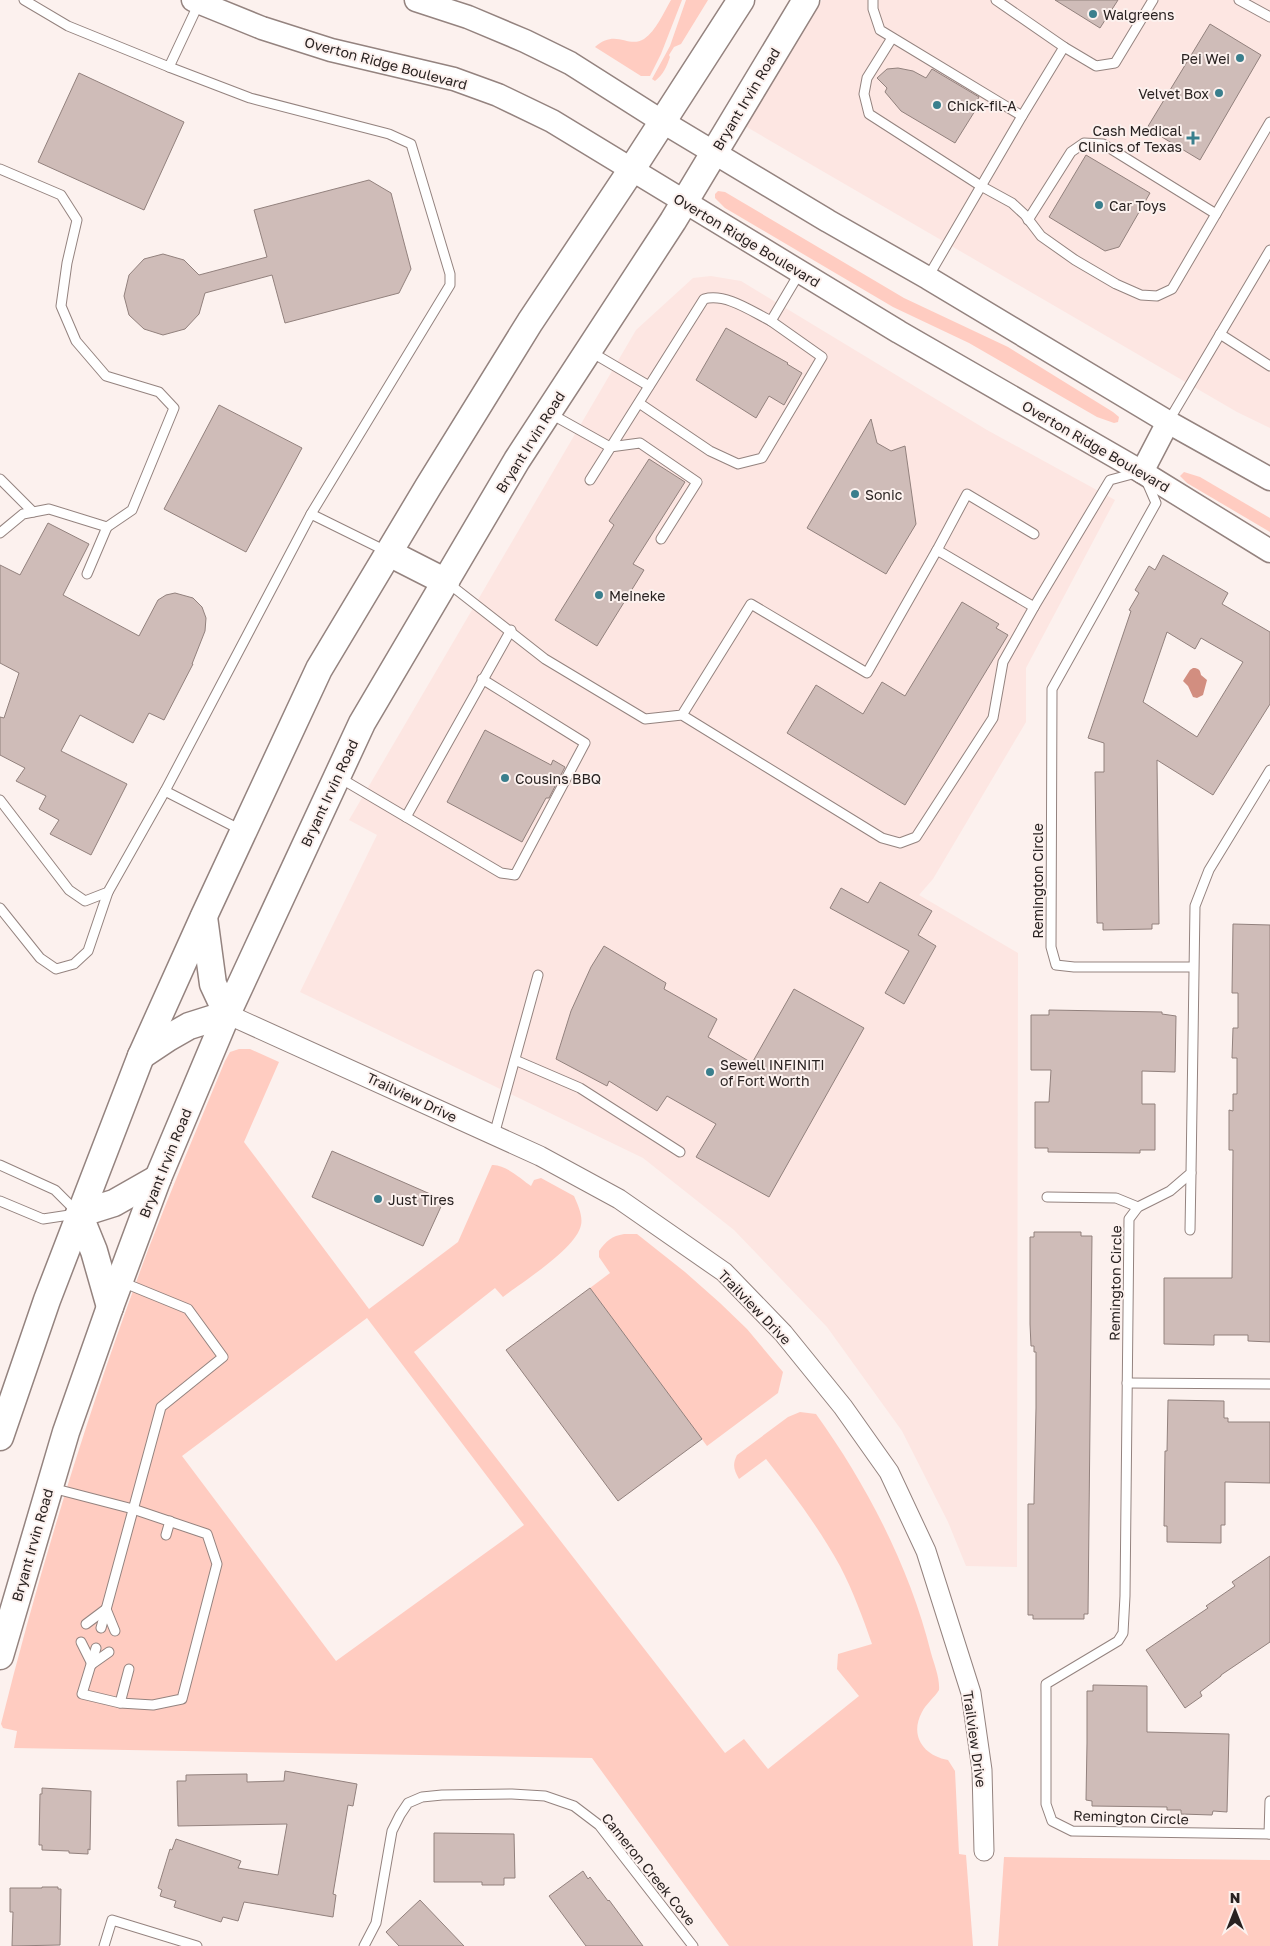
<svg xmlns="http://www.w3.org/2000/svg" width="1270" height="1946" viewBox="0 0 1270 1946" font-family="'Golos Text',sans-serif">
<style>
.built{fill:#fde6e2}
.green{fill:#ffccc1;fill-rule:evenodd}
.water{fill:#d28e80}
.building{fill:#cfbcb8;stroke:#92817d;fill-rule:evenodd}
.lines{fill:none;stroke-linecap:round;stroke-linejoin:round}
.service-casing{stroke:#94837f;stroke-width:11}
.minor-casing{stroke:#94837f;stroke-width:21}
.tertiary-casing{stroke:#94837f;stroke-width:25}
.secondary-casing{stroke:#94837f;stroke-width:29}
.service{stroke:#fff;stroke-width:9}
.minor{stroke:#fff;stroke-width:19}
.tertiary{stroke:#fff;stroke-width:22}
.secondary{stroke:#fff;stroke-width:26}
.poi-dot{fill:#3a7f8d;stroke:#fcf1ee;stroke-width:2}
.labels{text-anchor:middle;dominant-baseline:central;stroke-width:4;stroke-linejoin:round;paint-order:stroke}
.poi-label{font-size:14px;fill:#292221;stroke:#fcf1ee;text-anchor:start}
.street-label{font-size:14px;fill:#292221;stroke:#fcf1ee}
</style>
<rect width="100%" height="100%" fill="#fcf1ee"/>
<g class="built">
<polygon points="822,0 1270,0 1270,428 1237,412 745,126"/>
<polygon points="711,276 741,281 987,430 1115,500 1026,668 1026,722 933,879 919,895 1018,953 1017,1567 966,1566 948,1522 902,1431 827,1327 734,1230 643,1158 300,992 377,835 349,820 636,330 693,278"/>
</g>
<g class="green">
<path d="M671 0H682L661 54 650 76H641L595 47C616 28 628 49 644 39 656 31 664 12 671 0Z"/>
<path d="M686 0H708L681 44 674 47 669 55 670 57C667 66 663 75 655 81L652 79 670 46Z"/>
<polygon points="718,191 725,192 904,298 1008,347 1113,412 1119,417 1118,422 1114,423 1097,417 969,343 893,307 725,208 715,198 715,194"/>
<polygon points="1184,472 1200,477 1270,518 1270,532 1187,483 1180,476"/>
<path d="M239 1049H250L279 1062 244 1142 369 1309 458 1242 492 1165C505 1164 521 1179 531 1186L534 1180 541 1178 574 1196C578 1205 583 1216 581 1225 576 1249 522 1282 503 1297L495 1288 414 1352 725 1753 744 1739 768 1769 859 1696 837 1669 838 1654 872 1644C863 1618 853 1591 840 1566 819 1528 793 1493 766 1459L739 1479C734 1470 732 1465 737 1455L788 1417 800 1412 816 1414C867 1485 910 1568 931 1653 934 1664 940 1678 939 1690 934 1698 926 1704 922 1712 909 1736 924 1756 948 1760L955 1771 959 1854 966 1855 973 1946H729L592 1758 14 1748 17 1731 3 1728 1 1724C41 1564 90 1405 148 1250 172 1187 199 1124 225 1061L230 1052ZM367 1318 524 1525 336 1661 182 1456Z"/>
<path d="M624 1234H637L685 1272 720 1303 747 1329 783 1372 778 1393 707 1446 590 1288 610 1273 599 1257V1251C606 1241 612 1236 624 1234Z"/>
<polygon points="1004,1857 1270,1860 1270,1946 998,1946"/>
</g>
<path class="water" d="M1193 668C1199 668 1200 670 1201 675L1207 680 1203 695 1197 698 1193 697 1188 686 1183 681 1190 670Z"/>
<g class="building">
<polygon points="1055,0 1118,0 1100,28"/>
<polygon points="1210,24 1261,55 1200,160 1147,128"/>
<polygon points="898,68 913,71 926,78 932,69 979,97 975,104 978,106 955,143 901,111 885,92 887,88 877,78 887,69"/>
<polygon points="79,73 184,122 144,210 38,162"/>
<polygon points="1086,155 1150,193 1119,247 1105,251 1049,217"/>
<polygon points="369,180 391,193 411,269 399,293 285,323 272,275 205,293 199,314 185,329 163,335 144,329 129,315 124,296 129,275 144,259 163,254 184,260 199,275 267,257 254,210"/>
<polygon points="726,328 788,363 787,364 802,373 784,405 769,396 756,418 696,380"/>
<polygon points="219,405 302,448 246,552 164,509"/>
<polygon points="871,419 877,443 891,451 905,446 916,524 886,574 807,528"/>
<polygon points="649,459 685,482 633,564 644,570 597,646 555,620 614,525 609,521"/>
<polygon points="48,523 89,544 63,595 139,636 158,600 166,595 175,593 193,598 202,607 206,618 205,631 192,664 193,664 164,720 149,713 133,743 80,715 61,751 127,784 91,855 50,834 59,820 39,809 46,796 16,781 25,768 0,755 0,717 4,718 19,673 0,663 0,565 20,575"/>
<path d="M1163 555 1228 593 1222 604 1270 632V704L1213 795 1157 760 1159 924H1152V929L1103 930V923H1097L1095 772H1104V743L1088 738 1131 611 1129 610 1139 593 1135 590 1149 566 1155 570ZM1167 632 1195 649 1201 638 1243 662 1197 737 1143 702Z"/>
<polygon points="962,602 999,624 996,628 1008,635 905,805 787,733 816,685 863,714 882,682 905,696"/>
<polygon points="485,730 551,765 553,760 565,767 549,798 546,798 522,842 447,802"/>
<polygon points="880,882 932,911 918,935 936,946 904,1004 885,993 909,951 830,908 841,888 868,903"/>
<polygon points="1233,924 1270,925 1270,1342 1248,1341 1248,1335 1214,1335 1214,1345 1164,1344 1164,1278 1232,1278 1233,1150 1229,1150 1229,1110 1233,1111 1233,1094 1237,1094 1237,1058 1232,1058 1233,1028 1238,1028 1238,993 1232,993"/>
<polygon points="604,946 666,983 664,989 717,1019 708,1037 752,1063 794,989 864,1028 769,1197 696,1157 716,1124 667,1096 657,1111 609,1081 607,1086 556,1059 571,1011 591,967"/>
<polygon points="1049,1010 1162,1012 1162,1014 1176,1016 1175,1072 1142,1071 1142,1104 1155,1104 1155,1150 1140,1150 1140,1153 1048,1152 1048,1148 1035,1148 1035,1102 1049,1102 1051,1070 1031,1070 1031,1015 1049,1015"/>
<polygon points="332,1151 444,1200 423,1246 312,1197"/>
<polygon points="1034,1232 1081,1232 1081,1236 1092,1236 1088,1614 1084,1614 1084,1619 1033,1619 1033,1615 1028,1615 1028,1504 1034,1504 1034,1498 1036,1408 1036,1352 1034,1352 1034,1346 1031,1346 1030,1324 1030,1237 1034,1237"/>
<polygon points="590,1288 702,1439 618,1501 506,1350"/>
<polygon points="1168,1400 1224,1401 1224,1418 1228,1418 1228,1422 1270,1422 1270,1483 1225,1482 1225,1525 1221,1525 1221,1543 1167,1542 1167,1526 1164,1526 1165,1451 1167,1451"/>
<polygon points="1270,1556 1270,1642 1221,1675 1221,1676 1200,1692 1202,1696 1185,1708 1146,1650 1208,1608 1206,1606 1235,1586 1232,1582"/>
<polygon points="1093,1685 1147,1686 1147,1732 1229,1734 1227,1812 1213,1811 1212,1815 1181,1814 1181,1810 1167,1810 1167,1807 1092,1806 1092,1801 1086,1800 1087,1743 1087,1691 1093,1691"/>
<polygon points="285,1771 357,1784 353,1806 348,1805 333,1894 336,1895 333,1917 244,1902 238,1921 223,1917 221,1922 174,1907 176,1901 160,1896 162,1890 158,1888 170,1849 172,1850 176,1839 241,1861 238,1868 278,1875 287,1824 178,1826 177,1781 186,1781 186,1775 247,1774 247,1782 284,1781"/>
<polygon points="42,1788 91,1791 90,1850 88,1849 88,1854 69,1853 69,1851 42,1850 42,1845 39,1845 40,1794 42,1794"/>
<polygon points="434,1833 514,1834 515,1878 504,1878 504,1885 482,1885 482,1882 434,1882"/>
<polygon points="583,1871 588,1879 590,1877 608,1901 609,1900 643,1946 586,1946 549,1896"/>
<polygon points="42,1887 58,1887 58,1889 61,1889 60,1945 12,1946 13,1912 10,1912 10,1888 42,1888"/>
<polygon points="420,1900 464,1946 399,1946 386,1932"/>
</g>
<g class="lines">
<defs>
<g id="service">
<polyline points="24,0 68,26 169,67 199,3"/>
<polyline points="873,0 873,9 880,30 1022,116"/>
<polyline points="996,0 1064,47 1096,66 1115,63 1153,0"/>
<polyline points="1239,0 1270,17"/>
<polyline points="892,38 867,78 864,94 869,114 981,186 1012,203 1025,215 1041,236 1075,260 1116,284 1141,295 1157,296 1172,289 1270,122"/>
<polyline points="169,67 250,98 389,134 411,144 450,274 450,285 311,514 388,552"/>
<polyline points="0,169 61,195 77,220 67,263 61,306 76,341 106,376 159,392 174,408 132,510 107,527 49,509 23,514 0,533"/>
<polyline points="1028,220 1071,152 1084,143 1103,144 1216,214"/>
<polyline points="928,277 1022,116 1064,47"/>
<polyline points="1220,334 1270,366"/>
<polyline points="591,352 649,386"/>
<polyline points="639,403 710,451 738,464 762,458 822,357 771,321"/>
<polyline points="551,414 610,447 640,443 697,482 661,539"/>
<polyline points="1168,422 1270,250"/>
<polyline points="0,479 33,512"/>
<path d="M590 480 704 299C726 293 751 311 771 321L800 272"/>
<polyline points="1146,480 1156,503 1052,689 1051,947 1056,965 1074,967 1193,967"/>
<polyline points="937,550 967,494 1034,534"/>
<polyline points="87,574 107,527"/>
<polyline points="448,583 545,659 645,719 682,715 751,604 867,673 937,550 1034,607 1003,662 993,718 916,837 900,843 882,838 682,715"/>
<polyline points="1034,607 1110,480 1136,473"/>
<polyline points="1270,770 1209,870 1195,906 1191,1173 1170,1191 1138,1207 1129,1219 1125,1596 1123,1633 1118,1641 1046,1684 1046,1804 1052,1821 1072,1831 1270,1834"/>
<polyline points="340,778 501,873 515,875 585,743 482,679"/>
<polyline points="165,791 311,514"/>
<polyline points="0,800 69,890 85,901 108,892 165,791 241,830"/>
<polyline points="406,817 511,630"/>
<polyline points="0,908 40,958 56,969 74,964 88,951 108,892"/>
<polyline points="515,1060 580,1088 680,1152"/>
<polyline points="494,1135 538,975"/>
<polyline points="0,1165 55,1190 77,1212"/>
<polyline points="1047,1197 1116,1198 1138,1207"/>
<polyline points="0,1201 43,1219 76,1214"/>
<polyline points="1190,1230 1191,1173"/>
<polyline points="1127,1383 1270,1384"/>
<polyline points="52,1488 133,1509 207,1534 217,1564 182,1699 153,1705 120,1703 82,1694 96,1648"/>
<polyline points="166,1535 170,1521"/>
<polyline points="106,1609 115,1631"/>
<polyline points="86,1624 106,1609"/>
<polyline points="101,1628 161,1407 223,1357 188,1309 122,1282"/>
<polyline points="81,1642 92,1664"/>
<polyline points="92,1664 109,1652"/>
<polyline points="120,1703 129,1669"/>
<polyline points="1269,1834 1270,1801"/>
<polyline points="104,1946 112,1920 197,1946"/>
<polyline points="364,1946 376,1923 392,1831 400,1815 408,1803 422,1797 442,1795 512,1794 545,1796 574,1806 599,1825 693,1946"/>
</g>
<polyline id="minor" points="227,1014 540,1156 619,1199 724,1272 783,1333 843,1407 889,1472 926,1551 971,1693 982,1770 984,1851"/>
<g id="tertiary">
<polyline points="193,0 262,28 331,50 454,79 498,95 552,121 899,332 1142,472 1270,551"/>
<polyline points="416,0 468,17 525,41 570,63 663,122 828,221 928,278 1168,422 1270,479"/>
<polyline points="1142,472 1168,422"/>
</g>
<g id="secondary">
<polyline points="389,553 446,582"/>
<polyline points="141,1056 168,1038 189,1026 227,1014 213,984 204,917"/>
<polyline points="79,1214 94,1251 110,1307"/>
<polyline points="79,1214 114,1203 158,1178"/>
<polyline points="0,1437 47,1300 141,1056 204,916 319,669 428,487 530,322 632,169 741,0"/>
<polyline points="0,1656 66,1432 110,1307 158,1178 227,1014 362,723 517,460 673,221 806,0"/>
</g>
</defs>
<use href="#service" class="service-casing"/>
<use href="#minor" class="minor-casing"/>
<use href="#tertiary" class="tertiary-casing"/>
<use href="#secondary" class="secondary-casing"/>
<use href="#service" class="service"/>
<use href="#minor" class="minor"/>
<use href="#tertiary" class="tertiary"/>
<use href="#secondary" class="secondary"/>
</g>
<g class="poi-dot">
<circle cx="1093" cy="14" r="5"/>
<circle cx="1240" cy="58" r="5"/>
<circle cx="1219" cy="93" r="5"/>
<circle cx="937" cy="105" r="5"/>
<path d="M1190.5 130.5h5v5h5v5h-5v5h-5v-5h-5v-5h5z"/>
<circle cx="1099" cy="205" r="5"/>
<circle cx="855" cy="494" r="5"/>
<circle cx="599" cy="595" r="5"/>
<circle cx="505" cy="778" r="5"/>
<circle cx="710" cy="1072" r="5"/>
<circle cx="378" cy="1199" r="5"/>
</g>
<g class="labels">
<g class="poi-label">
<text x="1103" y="14">Walgreens</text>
<text x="1230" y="58" text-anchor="end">Pei Wei</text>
<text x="1209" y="93" text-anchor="end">Velvet Box</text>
<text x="947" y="105">Chick-fil-A</text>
<text x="1182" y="130" text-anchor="end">Cash Medical<tspan x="1182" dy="16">Clinics of Texas</tspan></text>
<text x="1109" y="205">Car Toys</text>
<text x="865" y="494">Sonic</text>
<text x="609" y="595">Meineke</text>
<text x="515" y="778">Cousins BBQ</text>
<text x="720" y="1064">Sewell INFINITI<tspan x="720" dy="16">of Fort Worth</tspan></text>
<text x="388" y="1199">Just Tires</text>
</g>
<g class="street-label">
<text transform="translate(386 63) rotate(15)">Overton Ridge Boulevard</text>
<text transform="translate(746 99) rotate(-59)">Bryant Irvin Road</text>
<text transform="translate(747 240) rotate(31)">Overton Ridge Boulevard</text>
<text transform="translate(530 442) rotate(-58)">Bryant Irvin Road</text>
<text transform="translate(1096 446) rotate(30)">Overton Ridge Boulevard</text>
<text transform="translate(329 793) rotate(-65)">Bryant Irvin Road</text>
<text transform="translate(1037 881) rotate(-90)">Remington Circle</text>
<text transform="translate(412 1097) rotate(25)">Trailview Drive</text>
<text transform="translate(165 1163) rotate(-68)">Bryant Irvin Road</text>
<text transform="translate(1115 1283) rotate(-89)">Remington Circle</text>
<text transform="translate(755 1307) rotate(46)">Trailview Drive</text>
<text transform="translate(32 1545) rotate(-74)">Bryant Irvin Road</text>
<text transform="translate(975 1739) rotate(82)">Trailview Drive</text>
<text transform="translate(1131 1817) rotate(2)">Remington Circle</text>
<text transform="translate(649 1869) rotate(51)">Cameron Creek Cove</text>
</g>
</g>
<g transform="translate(1235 1911)" stroke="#fcf1ee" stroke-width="4" paint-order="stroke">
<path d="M0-4L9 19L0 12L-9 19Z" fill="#292221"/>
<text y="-8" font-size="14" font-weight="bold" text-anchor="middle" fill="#292221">N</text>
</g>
</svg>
